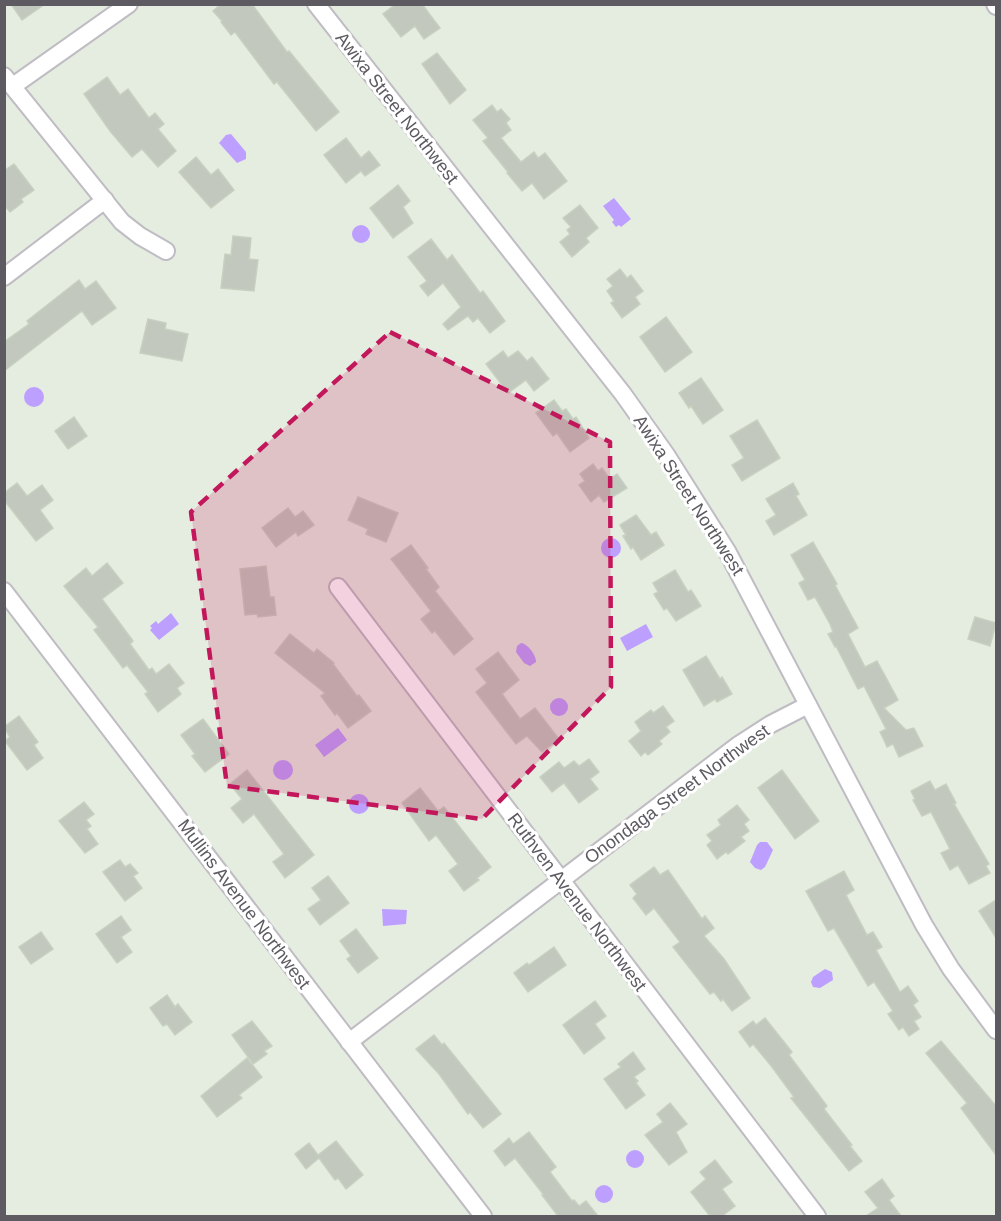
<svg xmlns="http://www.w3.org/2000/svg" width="1001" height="1221" viewBox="0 0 1001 1221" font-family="Helvetica,sans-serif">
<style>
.water{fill:#bd9fff}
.building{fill:#c2c8bd;stroke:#c7d1c0;stroke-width:1.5}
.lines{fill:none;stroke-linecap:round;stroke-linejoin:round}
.street-casing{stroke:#bfbcc3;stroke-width:20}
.street{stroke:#fff;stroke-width:16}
.marked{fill:#c2185b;fill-opacity:0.2;stroke:#c2185b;stroke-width:4.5;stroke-dasharray:12 8;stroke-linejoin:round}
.labels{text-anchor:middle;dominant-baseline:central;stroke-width:6;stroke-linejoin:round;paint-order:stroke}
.street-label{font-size:18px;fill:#5d5a62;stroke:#fff}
</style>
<rect width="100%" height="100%" fill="#e5ede1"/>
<g class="water">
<polygon points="231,134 246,152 246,159 237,163 219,143 226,135"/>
<polygon points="614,198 631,219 621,227 619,225 616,227 612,222 614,220 603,206"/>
<circle cx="361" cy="234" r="9"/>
<circle cx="34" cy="397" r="10"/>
<circle cx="611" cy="548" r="10"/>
<polygon points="171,613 179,624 159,640 150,630 152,628 150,626 156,621 158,624"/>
<polygon points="646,624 653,637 627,651 620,638"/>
<path d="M521 643C528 644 536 655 536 662L530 666 524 663 516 652 517 646Z"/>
<circle cx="559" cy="707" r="9"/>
<polygon points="338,728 347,740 324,757 315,745"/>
<circle cx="283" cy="770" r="10"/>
<circle cx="359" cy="804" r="10"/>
<polygon points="760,842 767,842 773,850 765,867 761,870 755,868 750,862 757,845"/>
<polygon points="382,909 407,910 406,924 383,926"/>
<polygon points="825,969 832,972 833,980 820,988 813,987 811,982 813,977"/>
<circle cx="635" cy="1159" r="9"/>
<circle cx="604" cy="1194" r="9"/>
</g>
<g class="building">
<polygon points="11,4 45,4 22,20"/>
<polygon points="221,4 252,4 287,52 289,51 339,112 316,131 277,82 274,84 235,32 231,35 221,22 222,21 213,11"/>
<polygon points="396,4 422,4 440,28 424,39 415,26 401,37 383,14"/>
<polygon points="437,53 466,90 450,104 422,64"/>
<polygon points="107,77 120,95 128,89 149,118 155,113 164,124 158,129 176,151 158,167 142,149 132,157 110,131 84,94"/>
<polygon points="492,105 497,112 501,109 510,119 506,123 511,130 501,138 521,162 534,152 538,158 545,153 567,181 544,199 532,183 522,191 507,173 508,172 483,141 488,138 473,120"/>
<polygon points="346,138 361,158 369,151 380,165 365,176 361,171 346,183 324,155"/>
<polygon points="196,157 211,175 218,169 234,190 211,208 179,172"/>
<polygon points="14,164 34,190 21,199 23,202 10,212 4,205 4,171"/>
<polygon points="398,185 410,201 403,207 413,223 393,238 370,208"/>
<polygon points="580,205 598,228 586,238 589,242 572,257 560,242 570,234 567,230 571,227 563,218"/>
<polygon points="233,236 251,238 249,259 258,260 254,291 221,288 225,254 231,255"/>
<polygon points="431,239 447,260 452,255 480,293 483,291 505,321 490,333 478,318 473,322 468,316 448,330 443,324 461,307 443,283 428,296 420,286 427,281 408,257"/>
<polygon points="620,269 627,278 631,275 643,291 635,297 640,304 622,318 611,303 614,301 607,291 613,286 607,279"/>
<polygon points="79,280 85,289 96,281 116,308 92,325 82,311 4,371 4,342 29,324 27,321"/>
<polygon points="666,317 692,352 665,372 640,337"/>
<polygon points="148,319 166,323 165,329 188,334 182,361 140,353"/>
<polygon points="503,351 508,358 518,351 527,361 532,357 549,379 534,391 526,380 508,393 486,364"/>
<polygon points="701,378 723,410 703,424 691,406 689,408 679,393"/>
<polygon points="554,400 562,411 566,409 573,419 576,417 589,438 570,452 557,433 553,436 536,413"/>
<polygon points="74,417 87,436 68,449 55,431"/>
<polygon points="757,420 780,458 742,481 732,465 744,458 730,436"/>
<polygon points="593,464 598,471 602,468 610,479 617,474 627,488 604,502 599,495 591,502 579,485 585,481 580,474"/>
<polygon points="17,483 27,496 42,485 53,500 40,510 53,528 36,541 4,500 4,493"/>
<polygon points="793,483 799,494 796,496 807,515 774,535 766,521 776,515 766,499"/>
<polygon points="358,497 398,513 386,542 366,534 368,529 348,520"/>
<polygon points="288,508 295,517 303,511 314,525 298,536 296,532 276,547 262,528"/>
<polygon points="636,515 651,535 656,532 664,545 641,560 633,547 631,549 623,536 626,535 620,525"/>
<polygon points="813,542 837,584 835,585 858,628 848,634 865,667 877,661 898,700 884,708 906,730 914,728 923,746 899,757 893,744 887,747 884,740 880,732 886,729 864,686 858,689 836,646 835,647 828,634 833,632 830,624 815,597 808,600 799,583 805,580 791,555"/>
<polygon points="411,545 428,568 426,569 439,587 435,591 473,639 454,655 435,631 432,633 421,619 431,611 391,559"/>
<polygon points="107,563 123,583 102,599 133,641 130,644 149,670 152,668 156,674 169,664 184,683 177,688 181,694 158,712 145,694 148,692 127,665 123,668 94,630 98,627 64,586 86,568 92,576"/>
<polygon points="266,566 270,597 274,597 276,615 258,617 257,614 245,615 240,569"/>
<polygon points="675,570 688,592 691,590 701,606 676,621 667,608 664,610 654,594 658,592 653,583"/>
<polygon points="975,617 996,623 990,646 968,639"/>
<polygon points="290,634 314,653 317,649 334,663 333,664 357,696 359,695 371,711 348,728 337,713 335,715 321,696 325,693 275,653"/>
<polygon points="498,652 519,680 502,694 520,719 535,708 559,739 542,752 527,736 516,744 476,692 487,683 476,669"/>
<polygon points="706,656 720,679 722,677 732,694 717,702 715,699 704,706 683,670"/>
<polygon points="663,706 674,721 666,727 670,732 659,741 662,744 648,755 645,752 641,756 629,741 641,731 635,722 651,710 653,713"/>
<polygon points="19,716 38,742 34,745 43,758 27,770 5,741 10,737 4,727"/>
<polygon points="203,719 229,754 205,772 192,756 195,754 181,735"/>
<polygon points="589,759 599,772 590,779 598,789 579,803 564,783 552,792 540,777 559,762 564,768 574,761 579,766"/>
<polygon points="247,770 314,855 285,878 273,862 284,854 254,814 243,823 231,808 242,799 230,784"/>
<polygon points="782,770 819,821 795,839 758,788"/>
<polygon points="930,781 935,790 946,784 956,803 954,804 989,864 986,866 990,873 969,884 958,865 950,870 941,853 950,849 931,812 922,816 913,800 915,799 911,791"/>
<polygon points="420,788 438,811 444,807 491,867 477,878 479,880 464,891 449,871 458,864 436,835 429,841 402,803"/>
<polygon points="84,802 94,814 86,820 91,826 87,829 98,844 85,853 59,821"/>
<polygon points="737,805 749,820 744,824 749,831 741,837 745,841 728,854 726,852 717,859 707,845 712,841 707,835 721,825 718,820"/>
<polygon points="120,860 125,867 130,864 138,873 133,876 142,888 125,901 103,872"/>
<polygon points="654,867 660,875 668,870 702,919 705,916 714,928 704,936 724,959 750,998 732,1011 723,999 721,1001 714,992 710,994 673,947 680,942 654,908 646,915 633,898 637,894 630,885"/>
<polygon points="844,871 854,890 846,895 867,935 873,932 882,947 876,950 900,992 908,986 918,1001 913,1005 921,1017 914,1021 919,1029 909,1036 903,1027 899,1030 888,1014 893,1011 874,982 868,986 834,928 828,931 806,891"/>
<polygon points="328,876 349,903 320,925 308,909 321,900 312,888"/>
<polygon points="996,900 996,938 979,911"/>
<polygon points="121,916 131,930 121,937 132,952 117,963 96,934"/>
<polygon points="356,929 378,958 358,973 347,959 351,956 340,941"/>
<polygon points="41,932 53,949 31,964 19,947"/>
<polygon points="554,947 566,965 528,992 514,973 527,963 529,965"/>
<polygon points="167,995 175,1007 178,1004 192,1022 175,1035 167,1024 163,1026 150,1008"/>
<polygon points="595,1001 606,1016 595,1024 605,1038 584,1054 563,1025"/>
<polygon points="765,1018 792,1052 789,1055 827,1106 824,1109 852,1145 850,1146 862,1161 849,1171 791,1098 794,1097 772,1067 753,1044 750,1047 739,1032 753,1021 756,1025"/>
<polygon points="252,1021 272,1046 264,1051 267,1054 253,1064 232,1035"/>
<polygon points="434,1035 442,1045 444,1043 501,1114 483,1128 470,1112 468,1114 439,1074 416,1049"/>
<polygon points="941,1041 996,1106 996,1155 961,1108 967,1103 926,1053"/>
<polygon points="633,1052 645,1069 634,1077 638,1081 636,1083 645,1095 626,1109 604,1079 621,1067 618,1064"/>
<polygon points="247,1058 262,1077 239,1095 242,1098 217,1117 201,1096"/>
<polygon points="670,1103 687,1124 676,1132 687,1152 669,1165 645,1135 663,1122 657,1114"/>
<polygon points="529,1132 556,1167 550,1172 572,1201 574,1200 579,1206 586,1201 598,1216 558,1216 542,1195 543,1194 515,1158 505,1166 494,1151 509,1138 513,1144"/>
<polygon points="336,1141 363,1175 346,1189 338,1178 335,1180 319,1158 306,1169 295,1154 309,1143 318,1155"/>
<polygon points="715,1160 732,1182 722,1189 735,1206 722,1216 710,1216 691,1192 706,1179 700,1172"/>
<polygon points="882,1179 894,1196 889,1200 901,1216 866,1216 878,1208 865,1192"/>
</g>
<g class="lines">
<defs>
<g id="street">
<polyline points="316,4 623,394 667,456 727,551 924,925 951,969 996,1030"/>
<polyline points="995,4 996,6"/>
<polyline points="4,76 122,222 140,236 166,251"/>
<polyline points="13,86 129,4"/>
<polyline points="4,277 105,200"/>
<polyline points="338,587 817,1216"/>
<polyline points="4,591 483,1216"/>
<polyline points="349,1042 737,746 771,724 808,705"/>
</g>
</defs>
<use href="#street" class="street-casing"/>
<use href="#street" class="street"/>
</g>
<path class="marked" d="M390 332 610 442 611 687 482 819 227 786 191 512Z"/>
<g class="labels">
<g class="street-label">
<text transform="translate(397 108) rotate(52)">Awixa Street Northwest</text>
<text transform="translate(689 495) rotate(57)">Awixa Street Northwest</text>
<text transform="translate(677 794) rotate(-36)">Onondaga Street Northwest</text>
<text transform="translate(577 902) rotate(53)">Ruthven Avenue Northwest</text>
<text transform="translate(244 904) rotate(53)">Mullins Avenue Northwest</text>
</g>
</g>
<rect width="1001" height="1221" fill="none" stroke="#5d5a62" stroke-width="12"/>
</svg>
